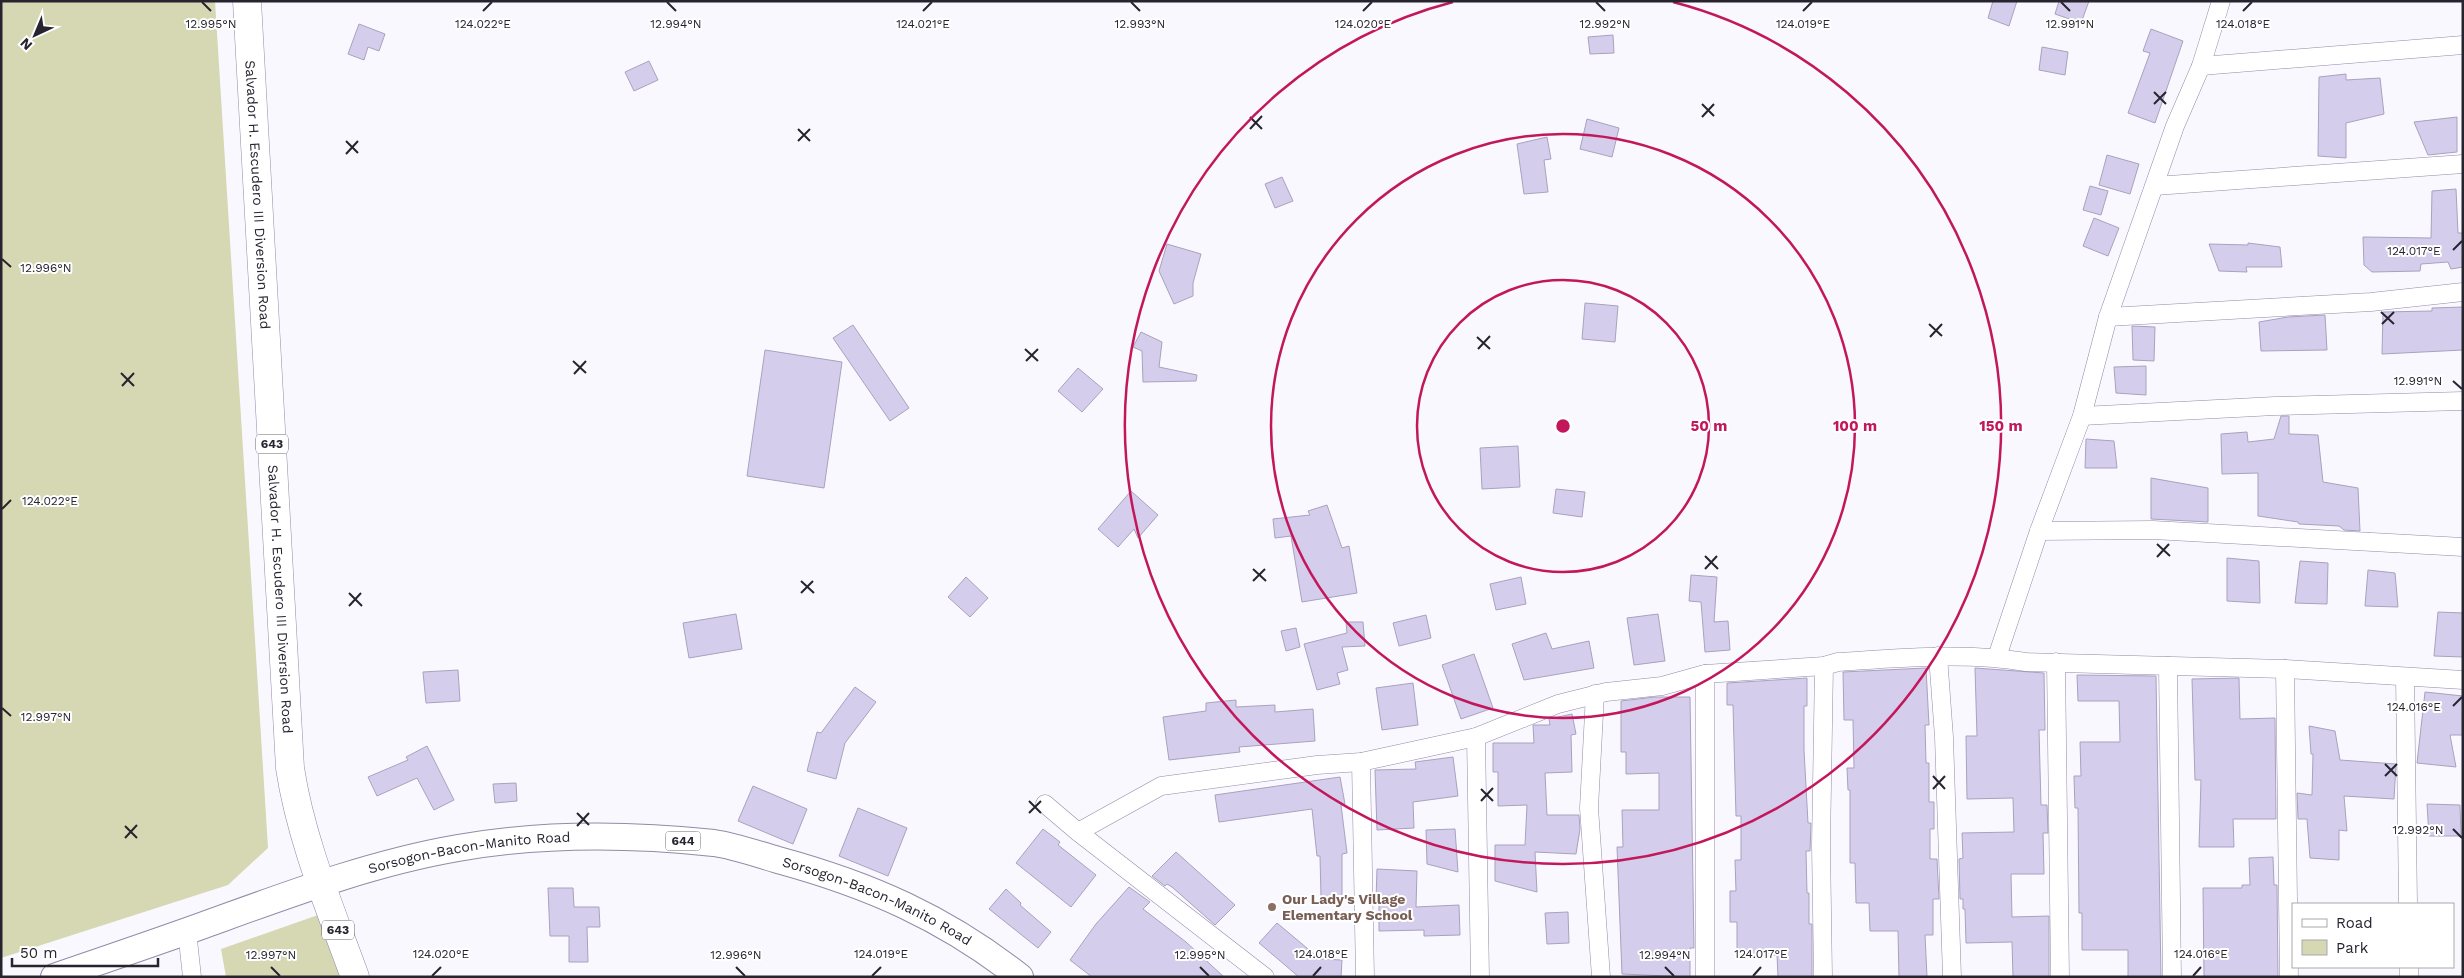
<svg xmlns="http://www.w3.org/2000/svg" width="2464" height="978" viewBox="0 0 2464 978" font-family="'Work Sans',sans-serif">
<style>
.green{fill:#d5d8b2}
.building{fill:#d5cdec;stroke:#a9a1be}
.lines{fill:none;stroke-linecap:round;stroke-linejoin:round}
.minor-casing{stroke:#928aa7;stroke-width:19}
.primary-casing{stroke:#928aa7;stroke-width:28}
.trunk-casing{stroke:#928aa7;stroke-width:29}
.minor{stroke:#fff;stroke-width:18}
.primary{stroke:#fff;stroke-width:26}
.trunk{stroke:#fff;stroke-width:28}
.ticks{fill:none;stroke:#27242f;stroke-width:2}
.ring{fill:none;stroke:#c2185b;stroke-width:2.5}
.education-dot{fill:#8d6e63;stroke:#fff;stroke-width:2}
.labels{text-anchor:middle;dominant-baseline:central;stroke-width:4;stroke-linejoin:round;paint-order:stroke}
.shield{fill:#fff;stroke:#68666d;stroke-width:1}
.shield-label{font-size:12px;font-weight:bold;fill:#27242f}
.street-label{font-size:14px;fill:#27242f;stroke:#fff}
.education-label{font-size:14px;font-weight:bold;fill:#785e54;stroke:#fff;text-anchor:start}
.ticks-label{font-size:12px;text-anchor:middle;fill:#27242f;stroke:#fff;stroke-width:4;stroke-linejoin:round;paint-order:stroke}
.centre{fill:#c2185b;stroke:#fff;stroke-width:2.5}
.ring-label{font-size:15px;text-anchor:middle;font-weight:bold;fill:#c2185b;stroke:#fff;stroke-width:4;stroke-linejoin:round;paint-order:stroke}
</style>
<rect width="100%" height="100%" fill="#faf8ff"/>
<g class="green">
<polygon points="1,1 215,1 268,848 228,885 1,958"/>
<polygon points="318,915 340,977 226,977 221,949"/>
</g>
<g class="building">
<polygon points="1993,1 2017,1 2009,26 1988,18"/>
<polygon points="2059,1 2089,1 2081,23 2055,14"/>
<polygon points="359,24 385,34 379,51 368,47 364,60 348,54"/>
<polygon points="2151,29 2183,41 2155,123 2128,113 2150,53 2143,51"/>
<polygon points="1613,35 1614,53 1590,54 1588,37"/>
<polygon points="2042,47 2068,52 2065,75 2039,70"/>
<polygon points="649,61 658,80 634,91 625,72"/>
<polygon points="2346,74 2346,80 2380,78 2384,114 2346,123 2346,158 2318,156 2319,77"/>
<polygon points="2457,117 2457,152 2428,155 2414,122"/>
<polygon points="1587,119 1619,128 1612,157 1580,149"/>
<polygon points="1547,137 1551,159 1544,160 1548,192 1524,194 1517,144"/>
<polygon points="2107,155 2139,164 2130,194 2099,185"/>
<polygon points="1282,177 1293,201 1275,208 1265,184"/>
<polygon points="2090,186 2108,191 2101,215 2083,210"/>
<polygon points="2456,189 2458,233 2463,233 2463,267 2451,269 2448,262 2421,264 2420,271 2372,272 2364,265 2363,237 2431,238 2432,191"/>
<polygon points="2094,218 2119,228 2108,256 2083,246"/>
<polygon points="2248,243 2280,247 2282,267 2246,267 2247,272 2219,271 2209,244 2248,245"/>
<polygon points="1167,244 1201,254 1193,283 1193,296 1174,304 1159,271"/>
<polygon points="1585,303 1618,306 1615,342 1582,339"/>
<polygon points="2463,307 2463,350 2382,354 2383,312 2432,311 2432,308"/>
<polygon points="2325,315 2327,350 2261,351 2259,322 2288,317"/>
<polygon points="853,325 909,408 890,421 833,338"/>
<polygon points="2132,326 2155,327 2154,361 2133,360"/>
<polygon points="1141,332 1162,342 1159,367 1197,375 1196,381 1143,382 1142,351 1133,347"/>
<polygon points="765,350 842,362 824,488 747,476"/>
<polygon points="2146,366 2146,395 2116,393 2114,367"/>
<polygon points="1078,368 1103,389 1082,412 1058,391"/>
<polygon points="2281,416 2289,416 2289,434 2318,435 2323,482 2358,488 2360,531 2344,530 2339,526 2299,524 2298,522 2258,516 2258,473 2222,474 2221,434 2247,432 2248,442 2274,439"/>
<polygon points="2086,439 2114,441 2117,468 2085,468"/>
<polygon points="1518,446 1520,487 1482,489 1480,448"/>
<polygon points="2151,478 2208,488 2208,522 2151,519"/>
<polygon points="1556,489 1585,492 1582,517 1553,513"/>
<polygon points="1131,491 1158,515 1138,538 1134,529 1118,547 1098,529"/>
<polygon points="1327,505 1342,548 1349,546 1357,593 1302,602 1291,536 1275,538 1273,519 1310,515 1308,511"/>
<polygon points="2227,558 2259,561 2260,603 2227,601"/>
<polygon points="2300,561 2328,563 2327,604 2295,603"/>
<polygon points="2368,570 2395,573 2398,607 2365,606"/>
<polygon points="1691,575 1717,577 1714,622 1728,621 1730,650 1705,652 1701,602 1689,601"/>
<polygon points="966,577 988,598 970,617 948,597"/>
<polygon points="1521,577 1526,604 1496,610 1490,584"/>
<polygon points="2438,612 2463,613 2463,657 2434,656"/>
<polygon points="736,614 742,649 689,658 683,623"/>
<polygon points="1658,614 1665,661 1634,665 1627,618"/>
<polygon points="1426,615 1431,638 1399,646 1393,623"/>
<polygon points="1346,622 1363,622 1365,646 1342,647 1348,670 1337,673 1340,684 1317,690 1304,644 1347,633"/>
<polygon points="1296,628 1300,647 1286,651 1281,631"/>
<polygon points="1546,633 1552,649 1589,641 1594,668 1524,680 1512,644"/>
<polygon points="1474,654 1493,708 1461,719 1442,665"/>
<polygon points="1926,668 1929,725 1925,725 1926,763 1929,763 1929,802 1934,802 1934,829 1930,829 1930,859 1937,859 1939,899 1933,899 1933,935 1925,935 1927,977 1899,977 1898,931 1870,931 1869,903 1856,903 1855,863 1850,863 1850,790 1848,790 1847,768 1854,768 1853,720 1844,720 1843,672"/>
<polygon points="1975,668 2044,673 2045,730 2039,730 2041,805 2047,805 2048,833 2043,833 2044,874 2011,874 2012,917 2049,916 2049,977 2013,977 2012,942 1966,943 1965,909 1963,909 1963,899 1960,899 1959,859 1963,858 1962,833 2014,832 2013,798 1967,799 1966,736 1977,736"/>
<polygon points="458,670 460,701 426,703 423,672"/>
<polygon points="2077,675 2156,676 2161,977 2128,977 2128,950 2082,950 2082,913 2079,913 2078,808 2075,808 2074,776 2081,776 2080,742 2120,742 2119,701 2078,701"/>
<polygon points="1807,678 1807,706 1804,706 1804,750 1808,823 1811,823 1810,851 1806,851 1807,893 1809,893 1809,924 1812,924 1812,977 1778,977 1777,955 1737,956 1737,922 1730,922 1730,891 1736,891 1735,860 1741,860 1741,816 1736,816 1733,705 1727,705 1727,683"/>
<polygon points="2239,678 2240,719 2275,718 2276,819 2233,819 2234,847 2199,847 2201,780 2195,780 2192,679"/>
<polygon points="1413,683 1418,725 1382,730 1376,688"/>
<polygon points="855,687 876,702 845,743 836,779 807,771 817,732 821,733"/>
<polygon points="2425,692 2463,696 2463,735 2450,735 2456,767 2417,763"/>
<polygon points="1655,697 1690,697 1694,948 1690,948 1690,977 1622,974 1617,847 1623,847 1622,810 1659,810 1659,773 1626,774 1626,752 1621,752 1621,701"/>
<polygon points="1236,700 1236,707 1275,705 1275,712 1313,709 1315,741 1239,747 1240,752 1169,760 1163,717 1206,711 1206,703"/>
<polygon points="1572,714 1576,734 1571,735 1572,772 1545,773 1547,815 1579,815 1580,829 1576,854 1535,852 1537,892 1495,881 1495,845 1525,845 1527,805 1498,806 1498,772 1493,772 1493,743 1534,743 1533,725 1550,725 1549,719"/>
<polygon points="2309,726 2335,731 2340,760 2396,764 2394,799 2344,796 2347,831 2339,830 2339,860 2310,858 2307,819 2298,819 2297,793 2312,795 2313,754 2311,754"/>
<polygon points="427,746 454,800 434,810 417,778 377,796 368,777 408,760 406,757"/>
<polygon points="1453,757 1458,796 1413,802 1414,828 1377,830 1375,770 1416,769 1415,762"/>
<polygon points="1340,777 1345,804 1341,805 1347,853 1342,854 1342,897 1321,897 1320,856 1317,856 1312,809 1219,822 1215,795"/>
<polygon points="516,783 517,801 495,803 493,784"/>
<polygon points="753,786 807,809 793,844 738,821"/>
<polygon points="2427,804 2460,805 2461,836 2429,836"/>
<polygon points="858,808 907,828 888,876 839,856"/>
<polygon points="1043,829 1060,842 1058,845 1096,875 1071,907 1016,863"/>
<polygon points="1455,829 1458,872 1427,864 1426,830"/>
<polygon points="1176,852 1235,905 1215,925 1172,887 1167,884 1165,886 1152,876"/>
<polygon points="2273,857 2274,885 2277,885 2278,977 2204,977 2203,888 2242,888 2242,885 2250,885 2249,858"/>
<polygon points="1377,869 1417,871 1416,907 1459,905 1460,935 1424,936 1424,930 1379,931 1379,900 1376,900"/>
<polygon points="1129,887 1150,902 1143,909 1186,942 1224,977 1092,977 1070,960 1096,924"/>
<polygon points="548,888 573,888 574,907 599,907 600,927 587,927 588,962 569,962 569,936 550,936"/>
<polygon points="1006,889 1021,903 1020,905 1051,932 1038,948 989,909"/>
<polygon points="1568,912 1569,943 1547,944 1545,913"/>
<polygon points="1277,923 1320,959 1342,960 1341,977 1299,977 1259,943"/>
</g>
<g class="lines">
<defs>
<g id="minor">
<polyline points="2201,66 2463,45"/>
<polyline points="2155,186 2463,164"/>
<polyline points="2108,317 2371,302 2463,292"/>
<polyline points="2082,416 2275,406 2463,401"/>
<polyline points="2039,531 2153,530 2463,547"/>
<polyline points="1938,656 1944,737 1952,977"/>
<polyline points="1997,657 2039,531 2082,416 2108,317 2175,126 2201,66 2221,1"/>
<polyline points="2056,662 2060,977"/>
<polyline points="2168,666 2172,977"/>
<polyline points="2285,669 2289,977"/>
<polyline points="2405,677 2408,904"/>
<polyline points="1595,694 1589,808 1601,977"/>
<polyline points="1476,737 1480,977"/>
<polyline points="1361,762 1365,977"/>
<polyline points="1045,804 1078,832 1265,977"/>
<path d="M1078 832 1161 786 1317 765 1361 762 1476 737 1558 704 1606 692 1662 686 1705 674 1824 666 1838 662C1901 658 1964 652 2026 662L2285 669 2463 680"/>
<polyline points="187,931 192,977"/>
<polyline points="2409,967 2409,977"/>
<polyline points="1705,977 1705,674"/>
<polyline points="1823,977 1821,845 1824,666"/>
</g>
<g id="primary">
<path id="s1" d="M54 977C104 960 154 943 204 925 287 895 371 863 458 848 542 833 629 834 714 843 735 846 757 854 778 860 870 885 945 918 1020 977"/>
</g>
<g id="trunk">
<path id="s2" d="M247 1 290 768C301 840 330 908 355 977"/>
</g>
</defs>
<use href="#minor" class="minor-casing"/>
<use href="#primary" class="primary-casing"/>
<use href="#trunk" class="trunk-casing"/>
<use href="#minor" class="minor"/>
<use href="#primary" class="primary"/>
<use href="#trunk" class="trunk"/>
</g>
<path class="ticks" d="M202 2 211 11M667 2 676 11M1131 2 1140 11M1596 2 1605 11M2061 2 2070 11M483 11 492 2M923 11 932 2M1363 11 1372 2M1803 11 1812 2M2243 11 2252 2M2154 92 2166 104M1702 104 1714 116M2154 104 2166 92M1250 117 1262 129M1702 117 1714 104M798 129 810 141M1250 129 1262 116M346 141 358 153M798 141 810 129M346 154 358 141M2453 250 2462 241M2 259 11 267M2381 312 2394 324M1929 324 1942 336M2382 324 2394 312M1477 337 1490 349M1930 337 1942 324M1025 349 1038 361M1478 349 1490 336M573 361 586 373M1026 361 1038 349M121 373 134 386M574 374 586 361M2453 381 2462 389M122 386 134 373M2 509 11 500M2157 544 2170 556M1705 556 1718 569M2157 557 2169 544M1253 569 1266 581M1705 569 1717 556M801 581 814 593M1253 581 1265 569M349 593 362 606M801 593 813 581M349 606 361 593M2453 706 2462 697M2 708 11 716M2385 764 2397 776M1933 776 1945 789M2385 776 2397 764M1481 789 1493 801M1933 789 1945 776M1029 801 1041 813M1481 801 1493 788M577 813 589 825M1029 813 1041 801M125 826 137 838M577 826 589 813M2453 829 2462 838M125 838 137 825M271 967 280 976M736 967 745 976M1200 967 1209 976M1665 967 1674 976M432 976 441 967M872 976 881 967M1313 976 1321 967M1753 976 1761 967M2193 976 2201 967"/>
<g class="ring">
<circle cx="1563" cy="426" r="146"/>
<circle cx="1563" cy="426" r="292"/>
<path d="M1673 2A438 438 0 1 1 1453 2"/>
</g>
<circle class="education-dot" cx="1272" cy="907" r="5"/>
<g class="labels">
<g class="shield">
<rect x="256" y="434.5" width="32" height="19" rx="4"/>
<rect x="665.5" y="831.5" width="35" height="19" rx="4"/>
<rect x="322" y="920.5" width="32" height="19" rx="4"/>
</g>
<g class="shield-label">
<text x="272" y="444">643</text>
<text x="683" y="841">644</text>
<text x="338" y="930">643</text>
</g>
<g class="street-label">
<text stroke="none"><textPath href="#s2" startOffset="194">Salvador H. Escudero III Diversion Road</textPath></text>
<text stroke="none"><textPath href="#s2" startOffset="599">Salvador H. Escudero III Diversion Road</textPath></text>
<text stroke="none"><textPath href="#s1" startOffset="435">Sorsogon-Bacon-Manito Road</textPath></text>
<text stroke="none"><textPath href="#s1" startOffset="855">Sorsogon-Bacon-Manito Road</textPath></text>
</g>
<g class="education-label">
<text x="1282" y="899">Our Lady's Village<tspan x="1282" dy="16">Elementary School</tspan></text>
</g>
</g>
<g class="ticks-label">
<text x="1605" y="28">12.992°N</text>
<text x="2070" y="28">12.991°N</text>
<text x="211" y="28">12.995°N</text>
<text x="676" y="28">12.994°N</text>
<text x="1140" y="28">12.993°N</text>
<text x="1803" y="28">124.019°E</text>
<text x="483" y="28">124.022°E</text>
<text x="923" y="28">124.021°E</text>
<text x="1363" y="28">124.020°E</text>
<text x="2243" y="28">124.018°E</text>
<text x="2414" y="255">124.017°E</text>
<text x="46" y="272">12.996°N</text>
<text x="2418" y="385">12.991°N</text>
<text x="50" y="505">124.022°E</text>
<text x="2414" y="711">124.016°E</text>
<text x="46" y="721">12.997°N</text>
<text x="2418" y="834">12.992°N</text>
<text x="441" y="958">124.020°E</text>
<text x="881" y="958">124.019°E</text>
<text x="1321" y="958">124.018°E</text>
<text x="1761" y="958">124.017°E</text>
<text x="2201" y="958">124.016°E</text>
<text x="271" y="959">12.997°N</text>
<text x="736" y="959">12.996°N</text>
<text x="1200" y="959">12.995°N</text>
<text x="1665" y="959">12.994°N</text>
</g>
<circle cx="1563" cy="426" r="8" class="centre"/>
<g class="ring-label">
<text x="1709" y="431">50 m</text>
<text x="1855" y="431">100 m</text>
<text x="2001" y="431">150 m</text>
</g>
<rect width="2464" height="978" fill="none" stroke="#27242f" stroke-width="5"/>
<rect x="2292" y="903" width="162" height="65" fill="#ffffff" stroke="#a9a7ac"/>
<rect x="2302" y="919" width="25" height="8" fill="#ffffff" stroke="#a9a7ac"/>
<text x="2336" y="928" font-size="15" fill="#27242f">Road</text>
<rect x="2302" y="940" width="25" height="15" fill="#d5d8b2" stroke="#a9a7ac"/>
<text x="2336" y="953" font-size="15" fill="#27242f">Park</text>
<g transform="translate(35 35) rotate(224)" stroke="#ffffff" stroke-width="4" paint-order="stroke">
<path d="M0-4L9 19L0 12L-9 19Z" fill="#27242f"/>
<text y="-8" font-size="14" font-weight="bold" text-anchor="middle" fill="#27242f">N</text>
</g>
<path d="M12 958v8h146v-8" fill="none" stroke="#27242f" stroke-width="2.5"/>
<text x="20" y="958" font-size="15" fill="#27242f" stroke="#ffffff" stroke-width="4" paint-order="stroke">50 m</text>
</svg>
